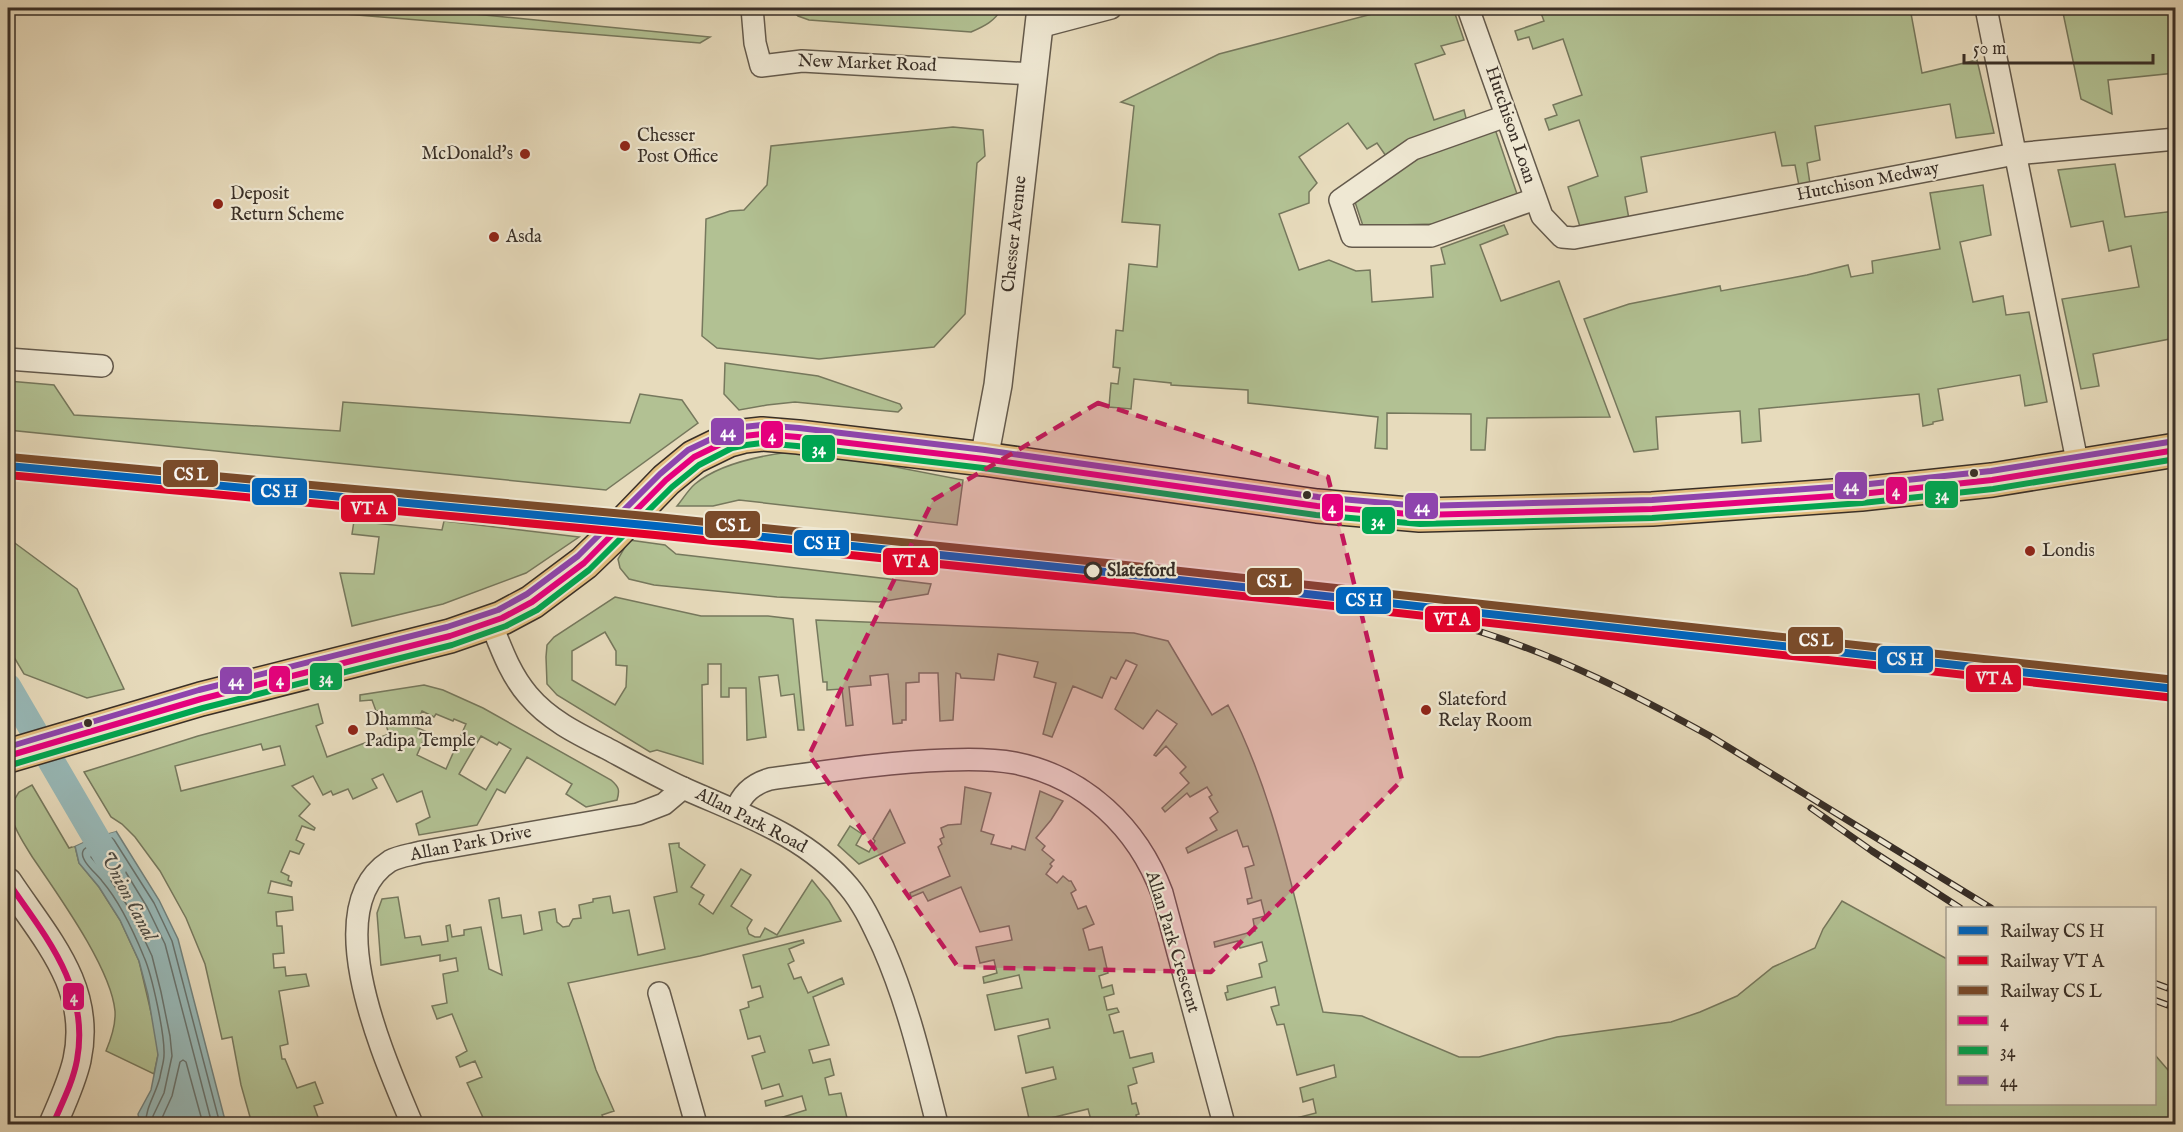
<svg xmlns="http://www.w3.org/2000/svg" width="2183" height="1132" viewBox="0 0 2183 1132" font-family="'IM FELL English',serif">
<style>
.green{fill:#b2c193;stroke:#76785d;stroke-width:1.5;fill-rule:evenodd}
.water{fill:#98b9b8;stroke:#72827e;stroke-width:1.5}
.pier{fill:#e7dbbc}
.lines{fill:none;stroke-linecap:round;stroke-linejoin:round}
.shore{stroke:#687470;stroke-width:1.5}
.canal{stroke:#98b9b8;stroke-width:27}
.minor-casing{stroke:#645a4c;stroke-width:24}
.tertiary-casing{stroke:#645a4c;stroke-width:30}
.primary-casing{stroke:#392f27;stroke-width:36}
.minor{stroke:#efe8d3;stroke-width:21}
.tertiary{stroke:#efe8d3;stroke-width:27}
.primary{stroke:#e4be7e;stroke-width:33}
.rail-casing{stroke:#392f27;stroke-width:7}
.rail{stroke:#efe8d3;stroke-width:4.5;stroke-dasharray:14;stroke-linecap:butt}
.bus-1-casing{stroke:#efe8d3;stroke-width:10}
.bus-2-casing{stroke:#efe8d3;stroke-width:10}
.bus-3-casing{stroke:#efe8d3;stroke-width:10}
.bus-1{stroke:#e5007d;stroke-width:6}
.bus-2{stroke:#00a651;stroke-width:6}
.bus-3{stroke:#8e44ad;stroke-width:6}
.rail-1-casing{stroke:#efe8d3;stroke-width:12}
.rail-2-casing{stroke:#efe8d3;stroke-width:12}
.rail-3-casing{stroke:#efe8d3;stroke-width:12}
.rail-1{stroke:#0065bd;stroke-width:8}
.rail-2{stroke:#e4002b;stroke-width:8}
.rail-3{stroke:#7a4b2a;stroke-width:8}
.marked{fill:#c2185b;fill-opacity:0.2;stroke:#c2185b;stroke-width:4.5;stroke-dasharray:12 8;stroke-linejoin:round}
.poi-dot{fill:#8f2418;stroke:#efe8d3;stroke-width:2}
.bus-dot{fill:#392f27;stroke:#efe8d3;stroke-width:2}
.stop-dot{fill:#efe8d3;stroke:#392f27;stroke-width:3}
.labels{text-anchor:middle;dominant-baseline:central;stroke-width:4.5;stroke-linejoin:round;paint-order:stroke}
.street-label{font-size:18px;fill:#392f27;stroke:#efe8d3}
.poi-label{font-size:18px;fill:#392f27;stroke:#efe8d3;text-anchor:start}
.stop-label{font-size:18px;font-weight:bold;fill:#392f27;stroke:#efe8d3;text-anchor:start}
.water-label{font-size:20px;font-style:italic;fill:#4c4b44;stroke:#efe8d3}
.line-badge{stroke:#efe8d3;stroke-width:2}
.badge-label{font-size:16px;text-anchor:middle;font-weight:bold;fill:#fff}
</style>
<rect width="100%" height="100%" fill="#e7dbbc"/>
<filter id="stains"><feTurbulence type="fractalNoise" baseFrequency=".00333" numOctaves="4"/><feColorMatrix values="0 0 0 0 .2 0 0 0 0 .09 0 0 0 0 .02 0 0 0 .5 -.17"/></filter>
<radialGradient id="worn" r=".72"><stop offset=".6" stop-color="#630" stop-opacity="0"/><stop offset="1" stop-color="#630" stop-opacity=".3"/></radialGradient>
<g class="green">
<polygon points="271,8 412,8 710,37 700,43"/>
<path d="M789 8H1002C995 21 985 26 971 32L809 20 798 16Z"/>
<polygon points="1395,8 1453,8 1464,40 1441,46 1445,54 1415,64 1434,120 1464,110 1467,122 1386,156 1377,143 1367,149 1348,123 1299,157 1317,183 1309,192 1309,203 1279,214 1299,270 1329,260 1356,271 1370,270 1372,302 1433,297 1431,266 1445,264 1441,248 1504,225 1508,234 1480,245 1501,301 1559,281 1610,417 1487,418 1485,450 1471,450 1471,414 1387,413 1387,449 1375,448 1378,417 1248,403 1248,390 1171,385 1171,383 1134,379 1131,409 1109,407 1111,383 1118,384 1120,368 1113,367 1116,330 1123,331 1129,264 1157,267 1160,225 1122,222 1134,106 1121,102 1219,54"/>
<polygon points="1539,8 1910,8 1922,73 1977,60 1994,133 1956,138 1950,104 1815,126 1820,160 1807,163 1810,184 1799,186 1795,165 1782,166 1775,132 1641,157 1647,192 1625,197 1629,219 1580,227 1568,187 1598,176 1579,120 1549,130 1545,119 1557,115 1553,105 1582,95 1563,39 1533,49 1529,37 1518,40 1515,31 1544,21"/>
<polygon points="2062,8 2175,8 2175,73 2108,80 2112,114 2081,99"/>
<polygon points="953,127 983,130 985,156 977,163 965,314 934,347 819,359 717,348 702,336 706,219 730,211 744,210 767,185 771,146"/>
<polygon points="1495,129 1517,194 1433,224 1363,226 1354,199 1415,156"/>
<polygon points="2115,164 2125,217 2175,211 2175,341 2175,338 2093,354 2099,386 2081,389 2062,299 2139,287 2131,246 2109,251 2103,221 2071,227 2058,170"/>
<polygon points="1983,185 1991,235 1960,242 1973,302 2003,296 2006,315 2029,312 2047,402 2025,406 2020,375 1938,389 1943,420 1933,422 1933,424 1923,426 1919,394 1759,409 1761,441 1742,443 1740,411 1656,417 1658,449 1634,452 1584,319 1629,304 1720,286 1721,291 1807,275 1848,265 1851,277 1873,273 1872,261 1940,249 1930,193"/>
<polygon points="725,363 818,376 900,404 902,408 898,412 795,402 767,405 739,410 724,394"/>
<polygon points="8,381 54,385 74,415 340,431 343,402 630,423 640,394 682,400 698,423 606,490 8,430"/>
<path d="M789 452 823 453 963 480 957 525 739 500 713 506H677C683 499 688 490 695 484 719 464 759 456 789 452Z"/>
<polygon points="354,521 442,530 444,521 579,537 526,573 443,604 352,626 340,573 374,574 379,537 352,534"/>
<polygon points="8,538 77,589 124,689 87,698 24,674 8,647"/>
<polygon points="629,540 665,545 676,554 931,584 928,594 879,602 777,597 654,585 629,579 620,568 618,559"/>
<path d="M615 597 701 616H768L793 619 804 730H798L794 694 781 696 778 675 759 677 766 737 747 740 746 688H729V697H721V664H708V684L702 685 703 764 657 750 650 752 557 695 547 684 546 657 547 645 554 637ZM605 632 616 651V665L627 666 626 687 615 705 572 680V651Z"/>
<path d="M816 620 1134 633 1168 641 1212 715 1228 705C1276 797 1297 911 1323 1012L1362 1016 1459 1057H1479L1557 1037 1671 1022 1700 1012 1737 996 1773 967 1815 948 1823 929 1842 901 1947 959 1948 1104H2154L2155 1055 2175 1078V1124H1316L1314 1119 1294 1124H1273L1316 1113 1313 1099 1303 1102 1300 1088 1336 1077 1334 1065 1297 1075 1284 1024 1277 1025 1271 1007 1279 1005 1275 987 1227 1000 1225 993 1228 992 1227 986 1262 977 1259 964 1267 961 1262 942 1240 948 1238 941 1215 947 1214 942 1255 931 1253 919 1265 916 1261 900 1248 904 1247 899 1252 898 1245 868 1254 865 1248 846 1243 847 1237 830 1188 853 1186 848 1217 830 1210 818 1218 812 1209 797 1212 795 1207 787 1190 797 1187 793 1165 812 1162 808 1189 783 1180 773 1186 767 1166 746 1156 756 1154 755 1177 724 1157 710 1143 729 1115 709 1137 665 1126 660 1116 679 1111 677 1102 698 1073 686 1052 737 1043 734 1056 683 1034 677 1038 662 998 654 994 680 961 678 960 674 956 673 953 720 940 721 938 673H919V682L906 683V720H902V723L893 724 888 674 870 676 871 685 849 687 853 725 846 726 842 689 827 690V682H823Z"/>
<path d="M424 685 443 690 483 708 611 780C619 787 620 790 617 800L586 807 566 794 572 784 527 757 505 793 497 789 477 825 419 835 416 824 430 817 422 791 397 802 383 774 372 779 377 788 353 799 348 789 333 795 331 791 323 795 313 776 292 786 310 804 299 816 315 828 314 830 302 826 296 840 304 844 299 854 290 851 281 872 289 876 288 880 292 882 291 886 271 881 268 893 292 897 293 910 276 912 277 926H282L284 953 273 954 274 968 285 967 286 976 306 974 309 986 279 991 288 1044 280 1046 282 1059H285L297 1088 315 1082 323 1103 314 1106 319 1120 306 1124H252L241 1085 232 1037 222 1039 205 964 186 918 160 871 135 837 122 824 111 817 84 772 198 736 318 704 323 723 316 726 327 757 389 734 381 710 376 711 372 700 360 701V695ZM422 711 434 717 436 714 453 721 454 719 466 724 446 769 417 755 427 732 415 727ZM481 736 497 745 499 742 511 749 486 790 459 774ZM261 744 263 750 280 746 285 765 181 791 175 766Z"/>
<path d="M32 785 69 848 75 846 79 863 99 887 120 920 139 961 157 1038 158 1055 154 1074 106 1051C111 1039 116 1025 115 1011 111 968 58 895 33 858 26 847 9 822 11 808 12 803 16 797 19 792Z"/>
<polygon points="965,787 991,793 981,831 994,835 991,844 1011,849 1012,846 1025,850 1040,791 1063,801 1051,820 1036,838 1045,846 1042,850 1054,860 1050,864 1052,866 1046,874 1057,883 1063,876 1069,881 1071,881 1076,890 1071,893 1078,909 1086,906 1094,924 1083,929 1089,950 1102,947 1108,973 1099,976 1102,988 1112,985 1114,994 1104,997 1107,1010 1117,1008 1119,1012 1109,1015 1114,1033 1123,1031 1130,1058 1152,1053 1154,1062 1133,1068 1137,1083 1128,1086 1132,1104 1136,1103 1139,1114 1136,1115 1138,1124 1074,1124 1091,1120 1088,1109 1030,1123 1022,1088 1056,1079 1053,1067 1026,1073 1018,1036 1050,1028 1048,1019 995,1030 987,995 1022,988 1019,975 984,983 983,977 997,973 994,960 980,963 976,947 1012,940 1009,926 980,932 961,887 928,901 923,892 911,897 910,893 950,876 938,847 942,844 940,839 944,837 941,828 948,825 961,824"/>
<polygon points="890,810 905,843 859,864 838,845 850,826 862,834 856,845 869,852 875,841 873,839"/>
<polygon points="679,843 679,847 705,865 691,887 704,895 699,904 713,914 741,869 751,875 731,906 752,920 747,928 749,934 755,937 760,937 765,928 777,935 812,880 829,901 841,921 700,956 568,983 596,1070 614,1111 602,1115 606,1124 486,1124 467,1083 482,1077 475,1061 460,1067 456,1057 467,1051 452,1014 437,1019 432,1006 447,1003 443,974 458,971 456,958 440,961 440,955 381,965 377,913 382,899 398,897 405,938 420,936 422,945 448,941 446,926 450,925 452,937 464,935 464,930 481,927 489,969 502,975 489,900 499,898 502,918 521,915 524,934 542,930 539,912 555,909 557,922 563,927 569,926 573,919 581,918 579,905 593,902 593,899 610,896 613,913 629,910 638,955 665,949 654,897 677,892 669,844"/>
<polygon points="803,940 804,943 789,949 794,961 788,964 794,979 801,977 808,993 842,978 844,984 813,997 829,1045 809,1050 813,1063 830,1059 834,1075 825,1078 829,1095 841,1093 848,1122 841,1124 771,1124 770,1121 806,1110 802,1096 766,1106 765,1101 783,1096 779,1084 762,1089 752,1056 765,1052 760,1036 748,1039 740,1010 749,1007 748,1002 763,997 760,986 752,988 743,955"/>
</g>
<polygon class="water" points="116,831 159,900 178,939 226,1124 140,1124 138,1114 151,1090 158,1055 148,995 139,961 120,920 99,887 79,863 75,846 94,837"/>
<polygon class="pier" points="115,828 118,828 116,831 94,837 72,847 74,844 93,834"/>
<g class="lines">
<g class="shore">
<path d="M146 1124C145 1108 156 1094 160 1077 161 1070 164 1062 164 1055 165 1035 152 975 144 957 133 930 120 902 102 881 97 874 79 860 83 851 85 845 106 840 112 838L114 840 154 903 172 941 220 1124"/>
<polyline points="153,1124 153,1116 164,1093 172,1056 170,1036 161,992 152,956 132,913 110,879 91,857 93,853 108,847 111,848 147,907 165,944 212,1124"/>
<polyline points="162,1124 162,1118 172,1096 180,1062 183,1060 186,1062 203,1124"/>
</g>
<polyline class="canal" points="8,687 113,867"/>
<defs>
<g id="minor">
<polyline points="752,8 755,43 761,66 802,61 1033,74"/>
<polyline points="1468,8 1542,216 1562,237 1574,238 2015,154 2176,139"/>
<polyline points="1986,8 2078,466"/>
<polyline points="1039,27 1111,8"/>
<polyline points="1506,116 1413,149 1340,200 1352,236 1431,236 1535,199"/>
<polyline points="8,359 102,366"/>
<path d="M491 623C501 648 510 674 528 695 549 720 578 734 606 748 632 762 657 776 683 788 743 815 806 835 849 887 864 905 873 926 883 947 908 1004 922 1064 937 1124"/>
<path d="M736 810C742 793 753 784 770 779 829 771 888 762 947 760 969 759 993 759 1015 763 1085 777 1138 828 1162 893L1224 1124"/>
<polyline points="659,993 696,1124"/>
<path d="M412 1124C387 1063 315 909 390 861 399 856 411 855 421 852L638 814 664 804 683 788"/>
</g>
<g id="tertiary">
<polyline points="984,459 998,385 1041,8"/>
<path d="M8 882C45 938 93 987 77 1060 72 1082 62 1103 53 1124"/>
</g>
<polyline id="primary" points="8,756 201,699 450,636 502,618 532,602 584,563 611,537 666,480 694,457 729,440 744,436 762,434 798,437 984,459 1317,506 1420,515 1652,509 1861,494 1992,480 2176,450"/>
</defs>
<use href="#minor" class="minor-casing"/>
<use href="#tertiary" class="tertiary-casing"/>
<use href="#primary" class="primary-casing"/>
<use href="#minor" class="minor"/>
<use href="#tertiary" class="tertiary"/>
<use href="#primary" class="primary"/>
<defs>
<g id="rail">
<path d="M1347 598C1392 608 1437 618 1481 632 1561 657 1637 696 1710 736L1991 908"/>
<polyline points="1811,808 1872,851 1960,908"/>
<polyline points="2154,983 2176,991"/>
<polyline points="2154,1000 2176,1008"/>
</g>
</defs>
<use href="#rail" class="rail-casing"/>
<use href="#rail" class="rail"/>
<defs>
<g id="bus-1">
<polyline points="8,756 201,699 450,636 502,618 532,602 584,563 666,480 694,457 729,440 744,436 762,434 798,437 984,459 1317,506 1420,515 1652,509 1861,494 1992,480 2176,450"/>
<path d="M8 882C46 937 90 988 77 1060 73 1082 62 1103 53 1124"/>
</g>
<polyline id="bus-2" points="11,765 203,708 452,645 506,626 537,610 589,570 672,487 699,465 732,448 746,445 762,443 797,446 983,468 1316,515 1420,524 1652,518 1862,503 1993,489 2176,459"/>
<polyline id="bus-3" points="8,747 199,690 447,627 498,610 527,594 578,556 660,474 688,450 726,432 743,427 762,425 799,428 985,450 1318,497 1420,506 1652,500 1860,485 1991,471 2175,441"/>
</defs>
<use href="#bus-1" class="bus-1-casing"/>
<use href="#bus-2" class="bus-2-casing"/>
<use href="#bus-3" class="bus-3-casing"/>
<use href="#bus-1" class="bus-1"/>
<use href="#bus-2" class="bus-2"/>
<use href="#bus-3" class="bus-3"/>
<defs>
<polyline id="rail-1" points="8,466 656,526 1106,572 2176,689"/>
<polyline id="rail-2" points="8,475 655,535 1105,581 2175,698"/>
<polyline id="rail-3" points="9,457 657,517 1107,563 2176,680"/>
</defs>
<use href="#rail-1" class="rail-1-casing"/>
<use href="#rail-2" class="rail-2-casing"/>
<use href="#rail-3" class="rail-3-casing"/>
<use href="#rail-1" class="rail-1"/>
<use href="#rail-2" class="rail-2"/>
<use href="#rail-3" class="rail-3"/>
</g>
<path class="marked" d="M1098 403 1328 477 1402 780 1211 972 958 967 809 755 933 500Z"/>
<g class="poi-dot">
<circle cx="625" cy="146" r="6"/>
<circle cx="525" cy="154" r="6"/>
<circle cx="218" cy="204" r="6"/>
<circle cx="494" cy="237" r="6"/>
<circle cx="2030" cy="551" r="6"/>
<circle cx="1426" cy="710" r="6"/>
<circle cx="353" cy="730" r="6"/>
</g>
<g class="bus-dot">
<circle cx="1974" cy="473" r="5"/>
<circle cx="1307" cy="495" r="5"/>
<circle cx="88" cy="723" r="5"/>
</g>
<circle class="stop-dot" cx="1093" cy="571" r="8"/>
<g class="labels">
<g class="street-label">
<text transform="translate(867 64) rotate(2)">New Market Road</text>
<text transform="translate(1510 125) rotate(71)">Hutchison Loan</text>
<text transform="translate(1868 182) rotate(-11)">Hutchison Medway</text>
<text transform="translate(1015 234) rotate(-84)">Chesser Avenue</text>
<text transform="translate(751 821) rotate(27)">Allan Park Road</text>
<text transform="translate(471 844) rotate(-11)">Allan Park Drive</text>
<text transform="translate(1172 942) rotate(73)">Allan Park Crescent</text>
</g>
<g class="poi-label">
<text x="637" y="136">Chesser<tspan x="637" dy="21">Post Office</tspan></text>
<text x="513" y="154" text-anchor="end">McDonald's</text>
<text x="230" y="194">Deposit<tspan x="230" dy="21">Return Scheme</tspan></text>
<text x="506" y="237">Asda</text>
<text x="2042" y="551">Londis</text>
<text x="1438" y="700">Slateford<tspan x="1438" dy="21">Relay Room</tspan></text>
<text x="365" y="720">Dhamma<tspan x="365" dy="21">Padipa Temple</tspan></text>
</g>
<g class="stop-label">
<text x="1107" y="571">Slateford</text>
</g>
<g class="water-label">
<text transform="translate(128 896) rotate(62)">Union Canal</text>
</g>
</g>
<g class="line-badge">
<rect x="710" y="417" width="35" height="29" rx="6" fill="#8e44ad"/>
<rect x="760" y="420" width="24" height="29" rx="6" fill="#e5007d"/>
<rect x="801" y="434" width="35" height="29" rx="6" fill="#00a651"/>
<rect x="162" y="459" width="57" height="29" rx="6" fill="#7a4b2a"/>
<rect x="1834" y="471" width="34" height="29" rx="6" fill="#8e44ad"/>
<rect x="1885" y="476" width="23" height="29" rx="6" fill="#e5007d"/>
<rect x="251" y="477" width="57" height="29" rx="6" fill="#0065bd"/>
<rect x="1924" y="480" width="35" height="29" rx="6" fill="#00a651"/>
<rect x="1404" y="492" width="35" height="28" rx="6" fill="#8e44ad"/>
<rect x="1321" y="493" width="23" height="29" rx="6" fill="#e5007d"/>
<rect x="340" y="494" width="57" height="29" rx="6" fill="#e4002b"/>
<rect x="1361" y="506" width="35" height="29" rx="6" fill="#00a651"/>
<rect x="704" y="510" width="57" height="29" rx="6" fill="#7a4b2a"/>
<rect x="793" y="529" width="57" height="28" rx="6" fill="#0065bd"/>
<rect x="882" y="547" width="57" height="29" rx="6" fill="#e4002b"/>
<rect x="1246" y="567" width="57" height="29" rx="6" fill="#7a4b2a"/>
<rect x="1335" y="586" width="57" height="29" rx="6" fill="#0065bd"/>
<rect x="1424" y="605" width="57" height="28" rx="6" fill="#e4002b"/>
<rect x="1787" y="626" width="57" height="29" rx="6" fill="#7a4b2a"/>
<rect x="1877" y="645" width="57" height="29" rx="6" fill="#0065bd"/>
<rect x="309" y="662" width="34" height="29" rx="6" fill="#00a651"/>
<rect x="1965" y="664" width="57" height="29" rx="6" fill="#e4002b"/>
<rect x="268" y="665" width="23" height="28" rx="6" fill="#e5007d"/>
<rect x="219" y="666" width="34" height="29" rx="6" fill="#8e44ad"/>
<rect x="62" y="982" width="23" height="29" rx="6" fill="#e5007d"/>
</g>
<g class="badge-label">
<text x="728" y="437">44</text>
<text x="772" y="441">4</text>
<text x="819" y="454">34</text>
<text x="191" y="480">CS L</text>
<text x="1851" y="491">44</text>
<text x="1896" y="496">4</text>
<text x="279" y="497">CS H</text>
<text x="1942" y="500">34</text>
<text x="1422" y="512">44</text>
<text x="1332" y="513">4</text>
<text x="369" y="514">VT A</text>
<text x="1378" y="526">34</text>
<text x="733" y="531">CS L</text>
<text x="822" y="549">CS H</text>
<text x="911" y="567">VT A</text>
<text x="1274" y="587">CS L</text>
<text x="1364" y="606">CS H</text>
<text x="1452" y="625">VT A</text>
<text x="1816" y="646">CS L</text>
<text x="1905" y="665">CS H</text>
<text x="326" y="683">34</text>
<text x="1994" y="684">VT A</text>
<text x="280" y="685">4</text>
<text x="236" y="686">44</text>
<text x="74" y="1002">4</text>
</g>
<rect width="2183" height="1132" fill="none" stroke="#e7dbbc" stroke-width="30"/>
<rect x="9" y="9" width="2165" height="1114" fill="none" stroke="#392f27" stroke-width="3"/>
<rect x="15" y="15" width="2153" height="1102" fill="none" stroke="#392f27" stroke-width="1.5"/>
<rect x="1946" y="907" width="210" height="198" fill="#efe8d3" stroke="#a69e8e" stroke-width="1.5"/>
<rect x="1958" y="926" width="30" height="9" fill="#0065bd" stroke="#a69e8e" stroke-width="1.5"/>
<text x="2000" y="937" font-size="18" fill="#392f27">Railway CS H</text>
<rect x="1958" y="956" width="30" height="9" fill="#e4002b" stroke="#a69e8e" stroke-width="1.5"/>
<text x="2000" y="967" font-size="18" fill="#392f27">Railway VT A</text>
<rect x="1958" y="986" width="30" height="9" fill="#7a4b2a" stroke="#a69e8e" stroke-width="1.5"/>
<text x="2000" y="997" font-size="18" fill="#392f27">Railway CS L</text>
<rect x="1958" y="1016" width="30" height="9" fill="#e5007d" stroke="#a69e8e" stroke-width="1.5"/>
<text x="2000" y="1027" font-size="18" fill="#392f27">4</text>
<rect x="1958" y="1046" width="30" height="9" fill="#00a651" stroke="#a69e8e" stroke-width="1.5"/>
<text x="2000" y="1057" font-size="18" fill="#392f27">34</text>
<rect x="1958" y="1076" width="30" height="9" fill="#8e44ad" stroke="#a69e8e" stroke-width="1.5"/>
<text x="2000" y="1087" font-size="18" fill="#392f27">44</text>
<path d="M1964 54v9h189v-9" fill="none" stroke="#392f27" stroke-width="3"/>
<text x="1973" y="54" font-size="18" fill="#392f27" stroke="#efe8d3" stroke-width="4.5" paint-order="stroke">50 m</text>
<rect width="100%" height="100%" filter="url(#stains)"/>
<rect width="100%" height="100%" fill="url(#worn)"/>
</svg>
